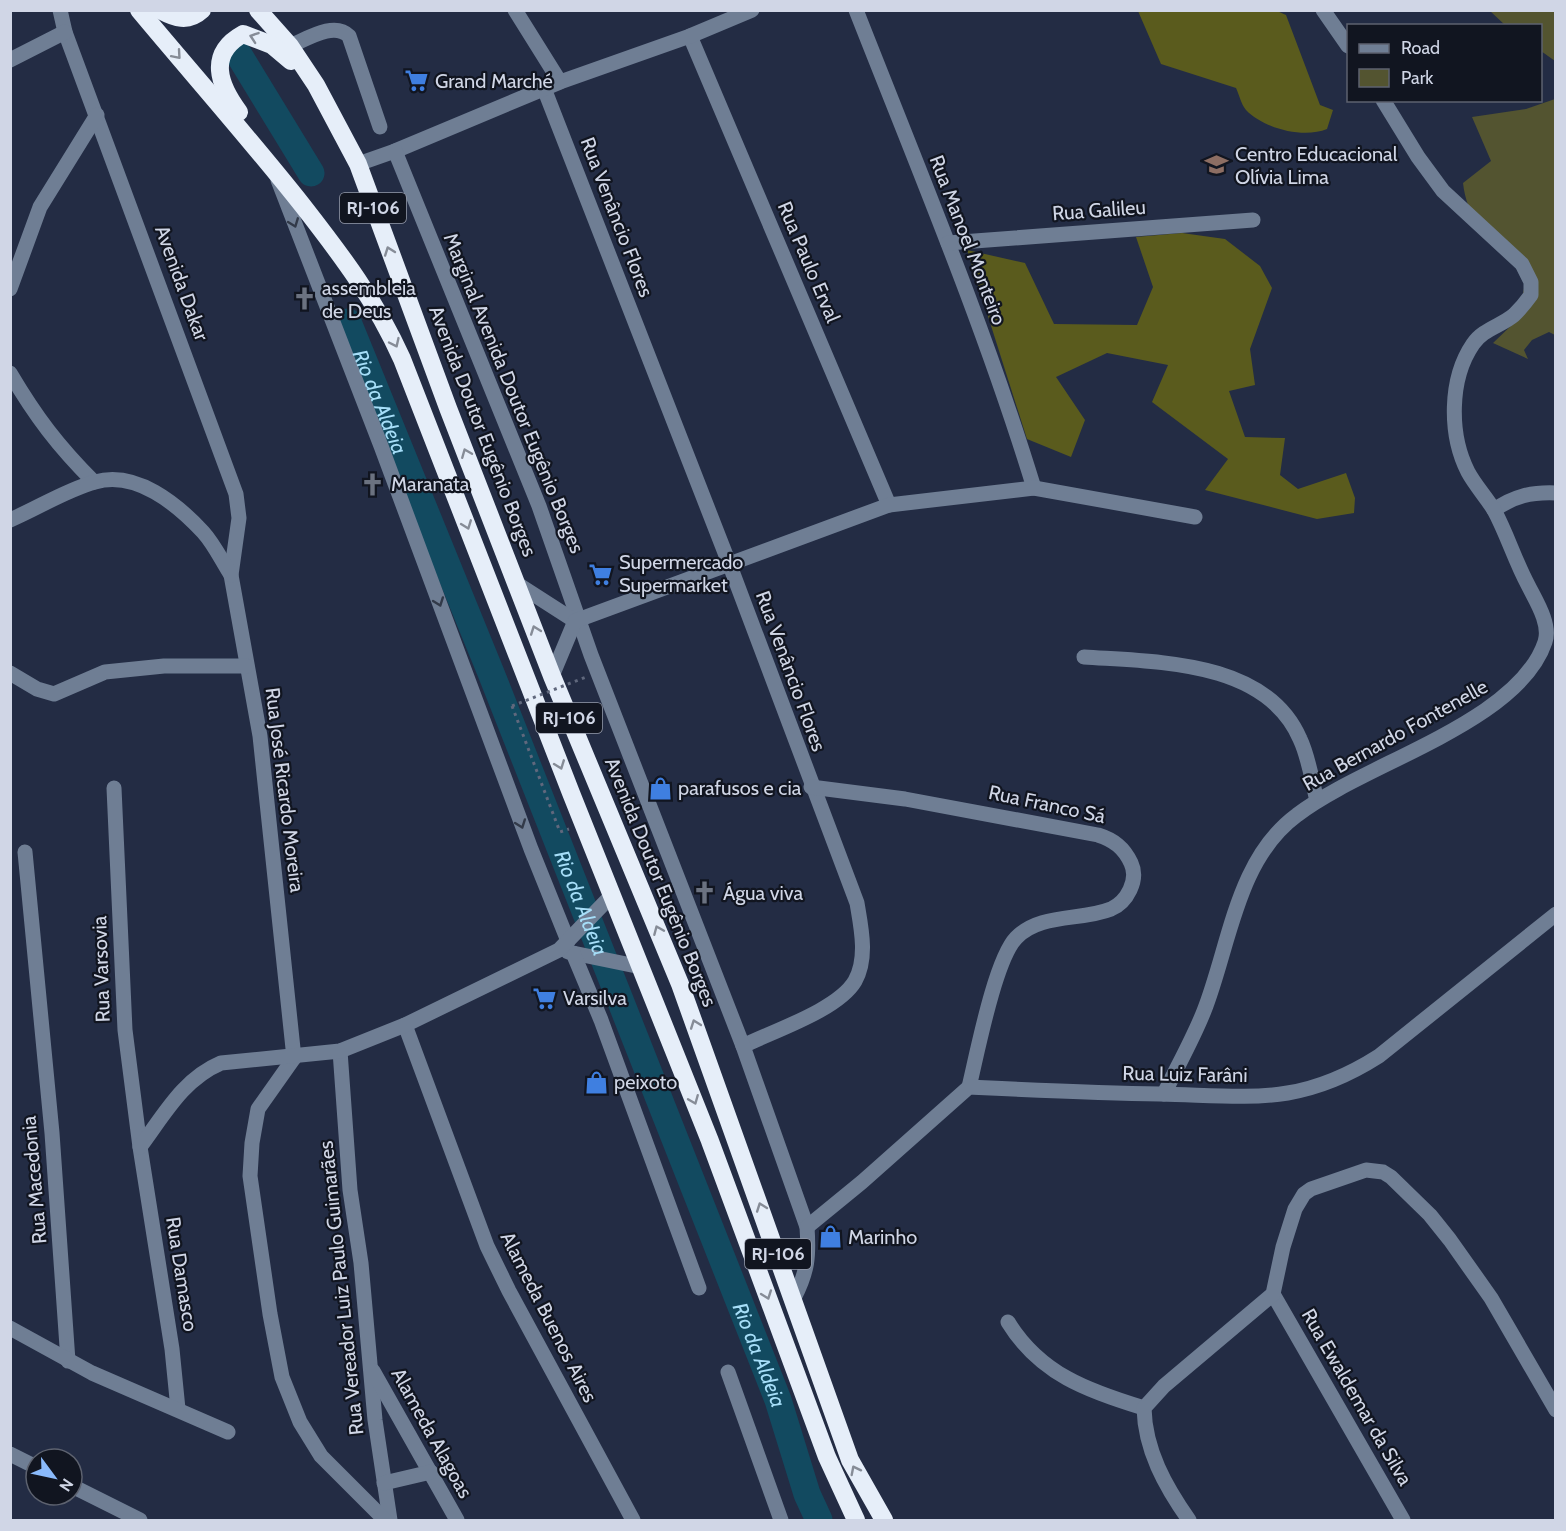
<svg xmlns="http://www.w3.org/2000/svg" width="1566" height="1531" viewBox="0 0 1566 1531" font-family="Cabin,sans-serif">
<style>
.green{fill:#535430}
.forest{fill:#5a5b1d}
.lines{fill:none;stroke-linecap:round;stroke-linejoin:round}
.river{stroke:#124a60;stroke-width:27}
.path{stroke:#60687d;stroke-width:3;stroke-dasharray:3 4.5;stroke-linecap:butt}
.minor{stroke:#6f7e94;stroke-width:15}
.highway{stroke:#e6eef9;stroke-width:18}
.path-bridge{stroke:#60687d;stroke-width:3;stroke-dasharray:3 4.5;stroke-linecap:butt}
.oneway{stroke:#868c97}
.oneway2{stroke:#323a49}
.labels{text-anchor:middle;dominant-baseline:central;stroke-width:4.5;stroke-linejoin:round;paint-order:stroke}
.shield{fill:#111520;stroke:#979cab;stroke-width:1.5}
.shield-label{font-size:18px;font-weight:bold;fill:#d0d6e6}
.poi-label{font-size:20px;fill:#d0d6e6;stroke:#111520;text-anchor:start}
.street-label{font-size:20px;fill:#d0d6e6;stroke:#111520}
.water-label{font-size:21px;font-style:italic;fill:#a6def8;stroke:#111520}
</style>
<rect width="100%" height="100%" fill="#232c44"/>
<g class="green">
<polygon points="1490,11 1555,11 1555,61 1541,51 1540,26 1505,25"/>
<path d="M1555 99V335L1549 332 1532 340 1524 350 1528 359 1493 343 1517 320 1527 275C1497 246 1468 227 1463 183L1491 161 1472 117 1526 109Z"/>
</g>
<g class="forest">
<path d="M1277 11 1286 15 1320 105 1333 110 1327 129C1303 139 1263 128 1246 110 1241 104 1239 94 1236 88L1161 64 1138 11Z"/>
<polygon points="1182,233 1225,239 1260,266 1272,288 1250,349 1255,385 1229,391 1245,437 1285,438 1280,475 1298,489 1346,473 1355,498 1354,513 1317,519 1205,490 1228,459 1152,402 1168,365 1107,353 1056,377 1085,420 1071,457 1027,439 967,250 1025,263 1054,324 1137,325 1153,287 1136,237"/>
</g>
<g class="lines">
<g class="river">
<polyline points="239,55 311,173"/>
<path id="s1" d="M348 322 491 673 778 1400 807 1494 819 1520"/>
</g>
<polyline class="path" points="512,706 560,832 569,829"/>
<g class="minor">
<polyline points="60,10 65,32 236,494 239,518 231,575 260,736 294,1058"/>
<polyline points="515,10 560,82"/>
<path d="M856 10C918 168 984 325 1034 488"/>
<polyline points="1323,10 1348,46"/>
<polyline points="690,36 889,505"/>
<path d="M290 46C307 39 334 21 349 36L380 127"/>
<polyline points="10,60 65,32"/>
<path d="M545 91 729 563 857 903C861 927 868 958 855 981 838 1010 773 1031 743 1046"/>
<polyline points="395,151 560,82 690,36 752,10"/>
<path d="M358 164 395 151 539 506 591 655 743 1046 807 1227C809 1256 808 1271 794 1298"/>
<polyline points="278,180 381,446 531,849 568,941"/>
<polyline points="948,243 1253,220"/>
<polyline points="10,289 40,207 97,115"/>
<path d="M10 373C36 417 58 446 94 482"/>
<path d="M1494 510C1514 496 1531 492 1556 493"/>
<path d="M10 520C38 508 66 490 95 482 136 470 177 504 203 532 214 544 222 561 231 575"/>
<polyline points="519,585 575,621"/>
<path d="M1084 657C1157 662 1266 660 1300 739 1309 758 1312 781 1317 801"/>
<polyline points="10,673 37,689 54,694 105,672 164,666 246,666"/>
<polyline points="552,676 575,621 889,505 1034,488 1195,517"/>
<path d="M811 787 905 799 1098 835C1114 840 1124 848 1131 863 1139 880 1127 902 1111 909 1081 921 1040 913 1016 938 995 960 977 1054 969 1087"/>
<polyline points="114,788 125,1030 140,1147 172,1349 178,1409"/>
<polyline points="25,852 52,1133 68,1361"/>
<polyline points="568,952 641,967"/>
<polyline points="573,953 601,1020 699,1288"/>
<polyline points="405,1025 487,1246 509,1291 633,1520"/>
<polyline points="340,1051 350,1190 361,1263 375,1420 390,1520"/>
<polyline points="294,1058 258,1109 252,1143 250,1176 270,1314 282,1377 300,1422 321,1456 385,1520"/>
<path d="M1164 1094C1177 1067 1193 1039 1204 1011 1230 945 1236 860 1297 815 1364 763 1518 723 1545 642 1551 624 1536 601 1528 585 1515 561 1507 534 1494 510 1486 497 1475 485 1468 472 1449 435 1449 379 1473 344 1483 329 1501 326 1514 315 1520 309 1526 302 1531 295V282L1522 264 1443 191 1418 157 1383 100"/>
<path d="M140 1147C164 1115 183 1079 221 1063L340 1051 405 1025 559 950 612 895"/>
<path d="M807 1227 862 1182 969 1087C1033 1090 1096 1093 1160 1094 1250 1096 1299 1107 1379 1056L1556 914"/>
<polyline points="1273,1294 1403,1520"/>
<path d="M1008 1322C1040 1374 1088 1391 1144 1408"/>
<polyline points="10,1328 92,1373 228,1432"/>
<polyline points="373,1371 457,1520"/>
<polyline points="728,1372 781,1520"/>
<polyline points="10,1454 36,1467"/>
<polyline points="384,1483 431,1472"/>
<polyline points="72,1486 140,1520"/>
<path d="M1189 1520C1165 1486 1145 1450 1144 1408L1164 1386 1273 1294 1283 1247 1295 1209 1304 1194 1311 1189 1366 1170 1383 1172 1391 1177 1430 1215 1450 1240 1491 1298 1556 1410"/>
</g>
<g class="highway">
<path d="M139 10C194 76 250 139 303 206 342 256 376 301 402 359L571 793 710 1141 827 1457 856 1520"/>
<path d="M160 10C175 18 188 23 202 10"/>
<polyline points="258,10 290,46 316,85 358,164 448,408 552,676 680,984 850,1460 884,1520"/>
<path d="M239 112C219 85 207 54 243 34L272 45 291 61"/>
</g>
<polyline class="path-bridge" points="512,706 586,677"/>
</g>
<defs><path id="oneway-chevron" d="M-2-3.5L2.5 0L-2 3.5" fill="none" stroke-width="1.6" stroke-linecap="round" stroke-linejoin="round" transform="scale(1.5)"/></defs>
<g class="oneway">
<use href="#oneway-chevron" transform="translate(254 37) rotate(-161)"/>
<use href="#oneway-chevron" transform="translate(177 55) rotate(49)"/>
<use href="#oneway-chevron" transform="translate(389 251) rotate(-110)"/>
<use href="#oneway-chevron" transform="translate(395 343) rotate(65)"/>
<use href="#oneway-chevron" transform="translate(466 453) rotate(-112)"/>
<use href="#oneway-chevron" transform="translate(467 525) rotate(69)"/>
<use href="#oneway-chevron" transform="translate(535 630) rotate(-110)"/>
<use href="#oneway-chevron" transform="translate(560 765) rotate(69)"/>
<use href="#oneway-chevron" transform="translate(658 930) rotate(-113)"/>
<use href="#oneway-chevron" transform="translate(695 1024) rotate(-110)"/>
<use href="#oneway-chevron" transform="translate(694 1100) rotate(68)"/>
<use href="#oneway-chevron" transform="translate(761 1207) rotate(-110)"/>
<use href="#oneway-chevron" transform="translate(767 1295) rotate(70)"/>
<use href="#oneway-chevron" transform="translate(855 1470) rotate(-117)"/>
</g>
<g class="oneway2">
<use href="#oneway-chevron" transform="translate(294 223) rotate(69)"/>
<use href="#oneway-chevron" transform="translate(439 602) rotate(70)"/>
<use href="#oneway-chevron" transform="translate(521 824) rotate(70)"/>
</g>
<defs>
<symbol id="supermarket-bare" viewBox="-9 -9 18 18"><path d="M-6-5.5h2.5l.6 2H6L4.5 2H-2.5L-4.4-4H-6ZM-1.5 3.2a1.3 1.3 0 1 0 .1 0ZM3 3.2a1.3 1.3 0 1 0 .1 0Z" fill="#3f7fe0" stroke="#111520" stroke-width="2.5" paint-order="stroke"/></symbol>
<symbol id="school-bare" viewBox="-9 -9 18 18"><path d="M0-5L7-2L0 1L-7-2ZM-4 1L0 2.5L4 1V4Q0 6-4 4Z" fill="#8d6e63" stroke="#111520" stroke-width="2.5" paint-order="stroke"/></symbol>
<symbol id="church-bare" viewBox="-9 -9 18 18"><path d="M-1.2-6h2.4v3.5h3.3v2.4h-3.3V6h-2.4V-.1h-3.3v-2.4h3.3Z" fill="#6b7280" stroke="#111520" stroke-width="2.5" paint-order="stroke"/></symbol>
<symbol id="shop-bare" viewBox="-9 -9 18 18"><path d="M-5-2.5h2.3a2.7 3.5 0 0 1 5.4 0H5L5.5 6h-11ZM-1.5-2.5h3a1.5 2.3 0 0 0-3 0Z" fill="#3f7fe0" stroke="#111520" stroke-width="2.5" paint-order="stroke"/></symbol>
</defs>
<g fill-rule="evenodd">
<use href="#supermarket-bare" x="400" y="64" width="33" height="33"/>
<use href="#school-bare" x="1200" y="148" width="33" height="33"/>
<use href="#church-bare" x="288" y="282" width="33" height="33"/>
<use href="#church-bare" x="356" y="468" width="33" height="33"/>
<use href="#supermarket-bare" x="584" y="558" width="33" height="33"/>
<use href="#shop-bare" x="644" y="772" width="33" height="33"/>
<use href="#church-bare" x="688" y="876" width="33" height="33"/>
<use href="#supermarket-bare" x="528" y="982" width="33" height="33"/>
<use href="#shop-bare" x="580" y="1066" width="33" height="33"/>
<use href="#shop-bare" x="814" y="1220" width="33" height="33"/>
</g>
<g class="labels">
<g class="shield">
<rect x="340" y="193" width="66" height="30" rx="4.5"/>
<rect x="536" y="703" width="66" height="30" rx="4.5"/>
<rect x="745" y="1239" width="66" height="30" rx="4.5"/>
</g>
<g class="shield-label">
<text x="373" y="208">RJ-106</text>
<text x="569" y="718">RJ-106</text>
<text x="778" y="1254">RJ-106</text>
</g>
<g class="poi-label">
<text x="435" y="81">Grand Marché</text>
<text x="1235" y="154">Centro Educacional<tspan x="1235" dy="23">Olívia Lima</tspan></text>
<text x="322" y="288">assembleia<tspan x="322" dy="23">de Deus</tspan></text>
<text x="391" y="484">Maranata</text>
<text x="619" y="562">Supermercado<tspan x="619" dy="23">Supermarket</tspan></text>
<text x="678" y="788">parafusos e cia</text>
<text x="723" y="893">Água viva</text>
<text x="563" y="998">Varsilva</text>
<text x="614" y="1082">peixoto</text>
<text x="848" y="1237">Marinho</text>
</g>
<g class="street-label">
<text transform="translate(1099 210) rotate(-4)">Rua Galileu</text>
<text transform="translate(617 217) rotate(69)">Rua Venâncio Flores</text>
<text transform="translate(968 240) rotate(69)">Rua Manoel Monteiro</text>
<text transform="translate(809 262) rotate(67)">Rua Paulo Erval</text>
<text transform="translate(182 283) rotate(70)">Avenida Dakar</text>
<text transform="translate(514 393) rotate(68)">Marginal Avenida Doutor Eugênio Borges</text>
<text transform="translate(483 431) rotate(69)">Avenida Doutor Eugênio Borges</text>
<text transform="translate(791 671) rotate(70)">Rua Venâncio Flores</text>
<text transform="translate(1395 735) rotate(-29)">Rua Bernardo Fontenelle</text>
<text transform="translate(285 790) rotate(83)">Rua José Ricardo Moreira</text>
<text transform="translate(1047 804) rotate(12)">Rua Franco Sá</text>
<text transform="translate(661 882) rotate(68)">Avenida Doutor Eugênio Borges</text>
<text transform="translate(101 969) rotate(-92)">Rua Varsovia</text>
<text transform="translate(1185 1074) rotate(1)">Rua Luiz Farâni</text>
<text transform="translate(34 1180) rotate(-95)">Rua Macedonia</text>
<text transform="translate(182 1274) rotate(81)">Rua Damasco</text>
<text transform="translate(341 1288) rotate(-96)">Rua Vereador Luiz Paulo Guimarães</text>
<text transform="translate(549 1317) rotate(63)">Alameda Buenos Aires</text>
<text transform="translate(1357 1397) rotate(60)">Rua Ewaldemar da Silva</text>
<text transform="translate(432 1433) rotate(61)">Alameda Alagoas</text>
</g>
<g class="water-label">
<text stroke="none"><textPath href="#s1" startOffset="86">Rio da Aldeia</textPath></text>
<text stroke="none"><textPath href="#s1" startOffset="626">Rio da Aldeia</textPath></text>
<text stroke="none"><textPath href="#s1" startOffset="1112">Rio da Aldeia</textPath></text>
</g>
</g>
<rect width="1566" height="1531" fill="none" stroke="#d0d6e6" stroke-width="24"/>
<rect x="1347" y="24" width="195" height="78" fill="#111520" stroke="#5d626f" stroke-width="1.5"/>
<rect x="1359" y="44" width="30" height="9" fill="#6f7e94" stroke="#5d626f" stroke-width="1.5"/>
<text x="1401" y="54" font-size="18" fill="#d0d6e6">Road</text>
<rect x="1359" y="69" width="30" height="18" fill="#535430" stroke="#5d626f" stroke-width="1.5"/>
<text x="1401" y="84" font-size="18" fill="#d0d6e6">Park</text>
<g transform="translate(54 1477) rotate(123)"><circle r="28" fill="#111520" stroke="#5d626f" stroke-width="1.5"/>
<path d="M0-4.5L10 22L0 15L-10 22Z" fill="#8abafc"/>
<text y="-9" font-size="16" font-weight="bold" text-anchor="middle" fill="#d0d6e6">N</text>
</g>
</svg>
